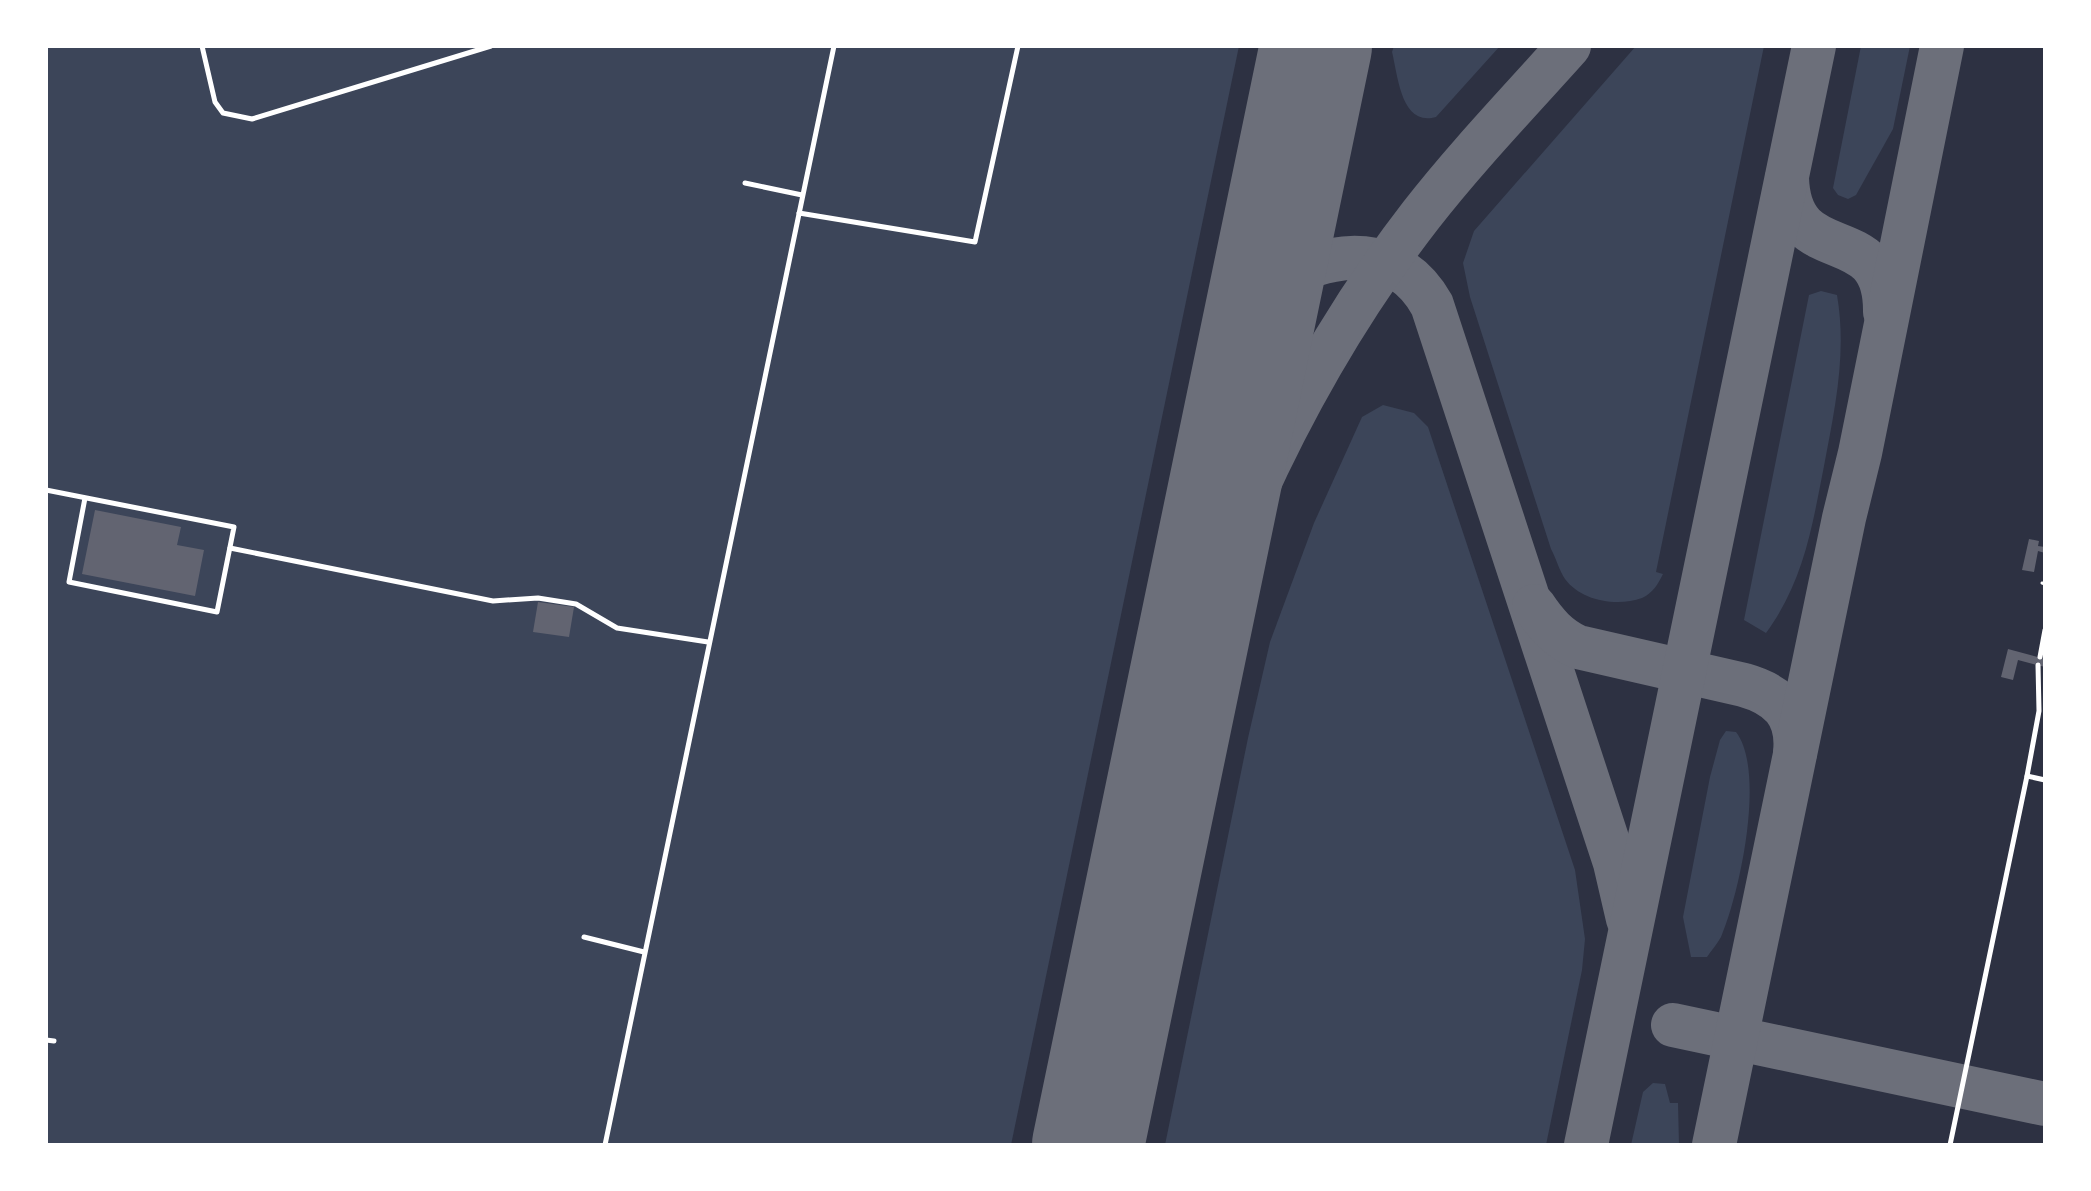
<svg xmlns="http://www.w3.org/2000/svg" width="2091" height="1191" viewBox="0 0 2091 1191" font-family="'PT Sans Narrow',sans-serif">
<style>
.green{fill:#3c4559}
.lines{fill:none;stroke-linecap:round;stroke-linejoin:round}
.taxiway{stroke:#6c6f7a;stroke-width:44}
.runway{stroke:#6c6f7a;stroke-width:112}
.building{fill:#626471}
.path{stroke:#fff;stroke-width:3}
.service{stroke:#fff;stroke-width:5}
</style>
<rect width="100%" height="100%" fill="#2d3142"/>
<g class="green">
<polygon points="46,46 1239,46 1011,1145 46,1145"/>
<path d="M1394 46H1500L1436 117C1401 127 1398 76 1392 52Z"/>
<path d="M1636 46H1764L1656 572 1663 574C1658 584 1653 593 1642 598 1617 607 1581 601 1565 579 1559 570 1556 558 1551 549L1470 297 1463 263 1474 231Z"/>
<polygon points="1861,46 1910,46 1893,129 1856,195 1848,199 1838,195 1833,188"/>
<path d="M1821 291 1837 295C1847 353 1835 408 1824 466 1812 527 1804 581 1766 633L1744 620 1809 295Z"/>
<polygon points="1383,405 1414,413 1428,427 1575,870 1585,939 1582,970 1546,1145 1165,1145 1248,738 1270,642 1314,523 1362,417"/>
<path d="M1726 731 1736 732C1766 771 1740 893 1721 937 1717 944 1711 951 1707 957H1691L1683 917 1710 777 1720 740Z"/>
<polygon points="1653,1083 1665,1084 1670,1103 1678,1103 1679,1145 1631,1145 1643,1092"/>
</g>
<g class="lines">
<g class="taxiway">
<path d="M1787 178C1790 273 1886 216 1885 312"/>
<path d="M1257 328C1270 307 1282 284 1303 270 1312 264 1322 262 1333 260 1375 252 1411 267 1432 305L1615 863 1628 919"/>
<path d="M1534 606C1546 624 1558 638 1578 647L1744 685C1779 695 1799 714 1795 753"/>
<path d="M1189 658C1244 498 1317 349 1421 215 1467 156 1519 102 1569 46"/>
<polyline points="1673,1025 2045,1104"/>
<polyline points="1586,1145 1814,46"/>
<polyline points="1714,1145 1844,518 1860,453 1942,46"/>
</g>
<polyline class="runway" points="1088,1145 1316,46"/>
</g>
<g class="building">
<polygon points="95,510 181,527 177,545 204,550 195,596 82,574"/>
<polygon points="2029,539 2039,541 2038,546 2045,547 2045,553 2038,551 2034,572 2022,570"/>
<polygon points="538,602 574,607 569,637 533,632"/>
<polygon points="2008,649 2045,659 2045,667 2018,660 2013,680 2001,677"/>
</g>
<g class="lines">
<polyline class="path" points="2042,583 2045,584"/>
<g class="service">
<polyline points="202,46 215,102 223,113 252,119 491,46"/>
<polyline points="745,183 802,195"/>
<polyline points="799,213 975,242 1018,46"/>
<polyline points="46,490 234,527 217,612 69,582 85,498"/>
<polyline points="230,548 493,601 538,598 576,604 617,628 708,642"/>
<polyline points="2040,657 2045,630"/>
<polyline points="2027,776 2045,780"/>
<polyline points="584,937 644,952"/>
<polyline points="46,1040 54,1041"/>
<polyline points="605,1145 834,46"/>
<polyline points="1950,1145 2027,776 2039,711 2038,665"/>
</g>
</g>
<rect width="2091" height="1191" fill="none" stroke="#ffffff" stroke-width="96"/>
</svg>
